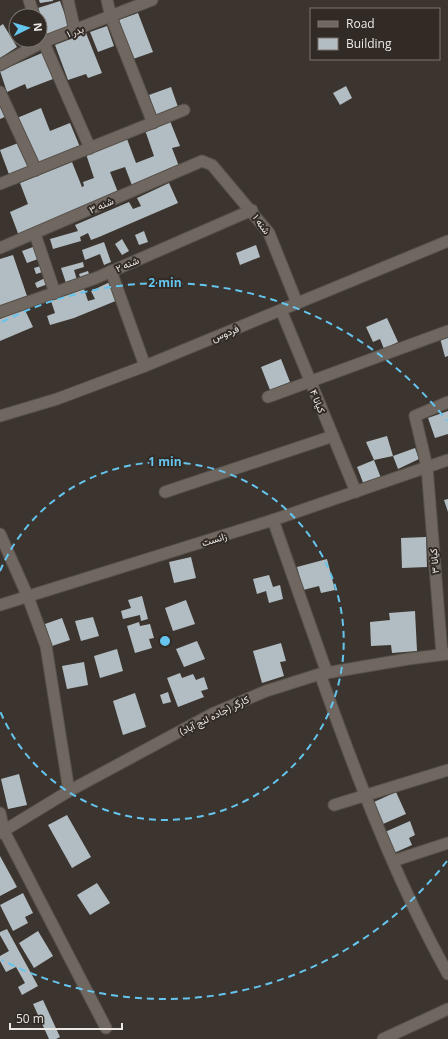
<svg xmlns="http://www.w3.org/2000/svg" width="448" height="1039" viewBox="0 0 448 1039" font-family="'Open Sans',Vazirmatn,sans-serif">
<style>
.building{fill:#b2bdc3}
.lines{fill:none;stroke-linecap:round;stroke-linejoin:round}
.minor-casing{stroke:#57524c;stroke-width:13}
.tertiary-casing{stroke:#57524c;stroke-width:13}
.minor{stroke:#6f6760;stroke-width:11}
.tertiary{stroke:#6f6760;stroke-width:11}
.ring{fill:none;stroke:#65c5ee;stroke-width:2;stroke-dasharray:7 5}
.labels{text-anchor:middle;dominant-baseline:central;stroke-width:4;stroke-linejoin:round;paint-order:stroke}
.street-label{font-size:10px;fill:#ece8e4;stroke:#322b25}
.centre{fill:#65c5ee;stroke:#322b25;stroke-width:2}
.ring-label{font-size:12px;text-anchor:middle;font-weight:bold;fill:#65c5ee;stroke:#322b25;stroke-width:4;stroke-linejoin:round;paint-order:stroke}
</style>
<rect width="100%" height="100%" fill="#3c352f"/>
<g class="building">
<polygon points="39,0 53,0 53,1 40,3"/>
<polygon points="60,1 70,29 48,37 38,8"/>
<polygon points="138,13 153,52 133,59 119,20"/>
<polygon points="3,24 17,47 0,58 0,26"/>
<polygon points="107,26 114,46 98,52 90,32"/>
<polygon points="86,33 102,73 88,78 86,74 68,80 55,45"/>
<polygon points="42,53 53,79 27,89 25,84 7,92 0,71"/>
<polygon points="346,86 352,98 340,105 333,93"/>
<polygon points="171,87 178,107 156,115 149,95"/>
<polygon points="0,103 7,116 0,119"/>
<polygon points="41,108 50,131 70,123 80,147 35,164 17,118"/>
<polygon points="170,121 180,146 172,148 180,169 133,188 125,167 110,172 119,195 19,236 10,212 28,204 20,183 72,162 82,187 84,186 83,182 94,178 86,154 127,139 136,163 149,158 154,156 145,130"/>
<polygon points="21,142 31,169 10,177 0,150"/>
<polygon points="169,183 178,203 99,237 91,240 88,233 80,237 81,241 53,249 50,239 78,231 75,225 129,202 133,209 141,206 137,198"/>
<polygon points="144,231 148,242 139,245 135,235"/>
<polygon points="122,239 129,251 122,255 115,244"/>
<polygon points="104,242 111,262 104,265 100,254 85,260 82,250"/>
<polygon points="256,245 260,257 240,265 236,253"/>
<polygon points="33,247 38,259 27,263 22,251"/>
<polygon points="13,255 28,299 0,309 0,259"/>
<polygon points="83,262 84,267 74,270 77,280 66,283 61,268"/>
<polygon points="44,265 46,271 36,274 34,268"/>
<polygon points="88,271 90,277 81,280 79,274"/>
<polygon points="45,278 48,284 37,288 35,283"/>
<polygon points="110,282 118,300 74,318 50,325 47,316 55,313 51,301 84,289 88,301 95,299 91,291"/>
<polygon points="24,308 33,327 0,341 0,319"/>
<polygon points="387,318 398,342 384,349 380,339 373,342 366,327"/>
<polygon points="448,336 448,356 445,357 440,338"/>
<polygon points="281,359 290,382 270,390 261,367"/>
<polygon points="448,411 448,434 435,438 428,418"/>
<polygon points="387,436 393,456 374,460 366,442"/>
<polygon points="415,448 419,459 398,469 393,456"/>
<polygon points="374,460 381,478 364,485 357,467"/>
<polygon points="448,499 448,512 444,500"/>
<polygon points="426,537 427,567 402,568 401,538"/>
<polygon points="191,557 196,578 174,583 169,562"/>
<polygon points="327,559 335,590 321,593 319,586 303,590 297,567"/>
<polygon points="269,575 273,587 280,585 283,599 269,603 266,591 257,594 253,579"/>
<polygon points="142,596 148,619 141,621 140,615 123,619 121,611 131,608 128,600"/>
<polygon points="186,600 195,624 173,631 165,608"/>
<polygon points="415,611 417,651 392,653 391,645 371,646 370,622 390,620 389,613"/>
<polygon points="93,617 99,636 81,641 75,621"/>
<polygon points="62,618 70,640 52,646 45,624"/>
<polygon points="139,622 140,626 150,624 154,638 149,639 152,648 135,653 127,626"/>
<polygon points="197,641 205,659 184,667 176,649"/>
<polygon points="281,643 286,661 280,662 284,676 262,683 253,651"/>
<polygon points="117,649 123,671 100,678 94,656"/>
<polygon points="84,662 88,685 67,689 62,666"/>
<polygon points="180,673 182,678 193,674 196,680 204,677 208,689 201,691 204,697 178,707 167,678"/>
<polygon points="168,692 171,702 163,704 160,695"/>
<polygon points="135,693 146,727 123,735 113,701"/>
<polygon points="19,774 27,805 8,809 1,779"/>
<polygon points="396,792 406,814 383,824 374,802"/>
<polygon points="67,815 91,857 72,868 48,825"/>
<polygon points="410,821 415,835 409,838 412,845 394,853 385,832"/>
<polygon points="0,856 17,887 0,896"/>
<polygon points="97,883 110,903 90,915 77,895"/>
<polygon points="23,893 33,913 25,917 28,923 13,931 0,905"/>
<polygon points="7,929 38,986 22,995 18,987 25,983 16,967 6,972 0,961 0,956 9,951 0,935 0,932"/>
<polygon points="38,931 53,956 34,968 19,943"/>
<polygon points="43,1000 60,1037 56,1039 49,1039 33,1004"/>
</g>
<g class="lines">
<defs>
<g id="minor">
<polyline points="29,0 34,16"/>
<polyline points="68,0 75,31"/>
<polyline points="107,0 111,17 153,123"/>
<polyline points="40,34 90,148"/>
<polyline points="0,65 43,42 152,0"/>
<polyline points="0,92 36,170"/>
<polyline points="0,184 184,110"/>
<polyline points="35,234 55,293"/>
<polyline points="0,248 202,161 212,165 269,233 297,303"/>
<polyline points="111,271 145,366"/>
<polyline points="281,310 356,492"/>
<polyline points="0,312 96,278 252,210"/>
<polyline points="268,397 448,331"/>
<polyline points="165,492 333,436"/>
<polyline points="273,520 327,673"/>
<polyline points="0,534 28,597 46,646 69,791"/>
<polyline points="0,605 273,520 448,460"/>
<polyline points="442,654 427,467 415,416 448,402"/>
<path d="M320 674C357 777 395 879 448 974"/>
<polyline points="334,805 448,770"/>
<polyline points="0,813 4,831 106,1028"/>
<polyline points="393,861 448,843"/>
<polyline points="383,1039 448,1009"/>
</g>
<g id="tertiary">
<polyline points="0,416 57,399 145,366 448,241"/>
<polyline points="0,833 69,791 212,714 266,691 320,674 408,659 448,654"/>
</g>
</defs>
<use href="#minor" class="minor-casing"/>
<use href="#tertiary" class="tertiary-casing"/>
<use href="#minor" class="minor"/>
<use href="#tertiary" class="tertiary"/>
</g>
<g class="ring">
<path d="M0 571A179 179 0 1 1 0 711"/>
<path d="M447 861A358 358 0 0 1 2 960M2 322A358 358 0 0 1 447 421"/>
</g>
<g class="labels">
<g class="street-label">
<text transform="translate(75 31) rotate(-20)">بدر ۱</text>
<text transform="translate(101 205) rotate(-24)">شنه ۳</text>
<text transform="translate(262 224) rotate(54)">شنه ۱</text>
<text transform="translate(127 264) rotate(-23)">شنه ۲</text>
<text transform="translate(225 333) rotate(-22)">فردوس</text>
<text transform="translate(318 401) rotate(68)">کیانا ۴</text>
<text transform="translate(214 539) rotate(-17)">زانست</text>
<text transform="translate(434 561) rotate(-95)">کیانا ۳</text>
<text transform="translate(214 715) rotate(-26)">کارگر (جاده لنج آباد)</text>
</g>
</g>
<circle cx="165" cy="641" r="6" class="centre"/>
<g class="ring-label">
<text x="165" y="287">2 min</text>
<text x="165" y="466">1 min</text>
</g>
<rect x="310" y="8" width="130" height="52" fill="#322b25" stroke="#7c7771"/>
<rect x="318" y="21" width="20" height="6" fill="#6f6760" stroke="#7c7771"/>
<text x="346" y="28" font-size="12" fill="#ece8e4">Road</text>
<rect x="318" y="38" width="20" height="12" fill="#b2bdc3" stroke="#7c7771"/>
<text x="346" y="48" font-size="12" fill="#ece8e4">Building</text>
<g transform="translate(28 28) rotate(85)"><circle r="19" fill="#322b25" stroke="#7c7771"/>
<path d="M0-3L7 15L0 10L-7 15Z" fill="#65c5ee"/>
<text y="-6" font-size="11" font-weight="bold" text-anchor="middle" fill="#ece8e4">N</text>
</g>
<path d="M10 1023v6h112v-6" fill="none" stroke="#ece8e4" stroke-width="2"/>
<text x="16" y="1023" font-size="12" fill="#ece8e4" stroke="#322b25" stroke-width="3" paint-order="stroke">50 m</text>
</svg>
